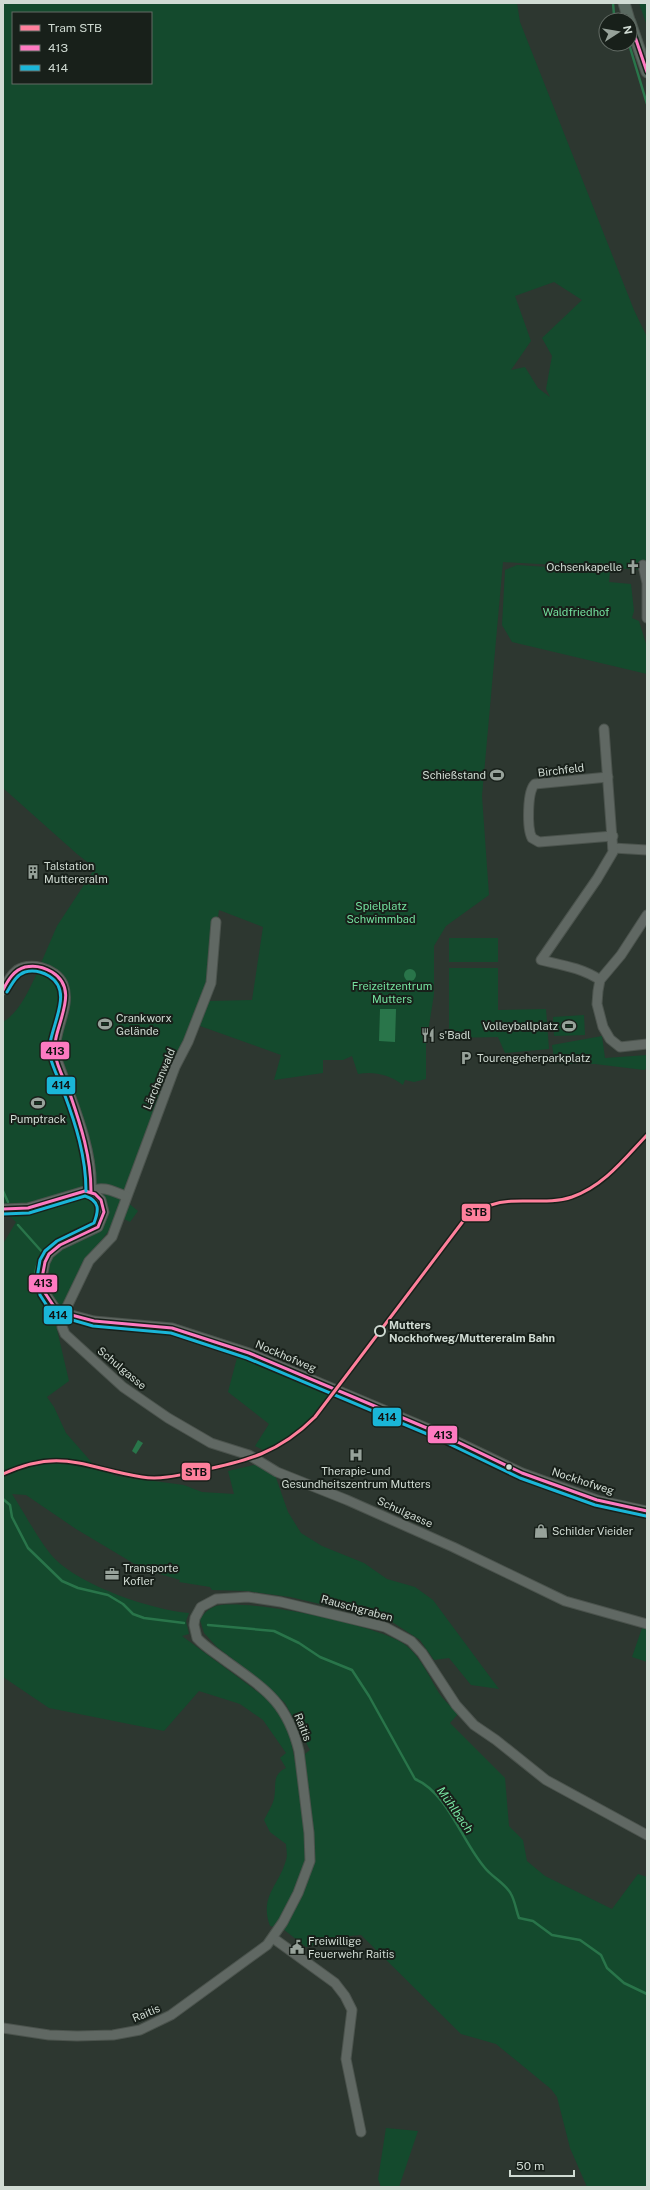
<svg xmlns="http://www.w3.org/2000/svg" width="650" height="2190" viewBox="0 0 650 2190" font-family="'Public Sans',sans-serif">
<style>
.green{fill:#144a2d;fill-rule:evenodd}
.water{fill:#29754a}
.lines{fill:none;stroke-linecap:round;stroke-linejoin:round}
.stream{stroke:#29754a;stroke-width:2.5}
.minor-casing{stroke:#4b534d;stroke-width:11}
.major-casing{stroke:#4b534d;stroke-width:13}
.minor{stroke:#606863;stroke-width:9}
.major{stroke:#5a6960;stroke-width:11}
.bus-1-casing{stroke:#18201a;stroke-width:6}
.bus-2-casing{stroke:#18201a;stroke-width:6}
.bus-1{stroke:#fe7ac1;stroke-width:3}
.bus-2{stroke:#1ab6d8;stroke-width:3}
.tram-1-casing{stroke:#18201a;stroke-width:6}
.tram-1{stroke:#ff809c;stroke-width:3}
.stop-dot{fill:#18201a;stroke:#d0dbd3;stroke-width:2}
.bus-dot{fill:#d0dbd3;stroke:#18201a;stroke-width:1.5}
.labels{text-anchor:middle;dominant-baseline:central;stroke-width:4;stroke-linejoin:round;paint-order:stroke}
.poi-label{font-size:11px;fill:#d0dbd3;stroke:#18201a;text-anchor:start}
.park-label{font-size:11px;fill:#74e09e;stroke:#18201a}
.street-label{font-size:11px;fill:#d0dbd3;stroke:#18201a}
.stop-label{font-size:11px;font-weight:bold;fill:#d0dbd3;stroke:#18201a;text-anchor:start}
.water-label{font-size:12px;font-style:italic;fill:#79e5a3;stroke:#18201a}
.line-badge{stroke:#18201a;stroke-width:1.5}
.pale-badge-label{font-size:11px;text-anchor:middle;font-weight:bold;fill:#111}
</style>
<rect width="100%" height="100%" fill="#2d3730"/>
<g class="green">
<path d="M3 3H517L520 22 634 310 647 337V570L503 562 482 796 489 895 446 926 434 946V994L426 1045V1079L414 1082 405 1080 403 1085C390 1075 374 1071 358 1074L352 1056 343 1060H323V1073L274 1080 281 1055 200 1026 208 1001 252 1000 263 927 219 910 208 983 129 1188 108 1232 87 1258 55 1321 69 1381 47 1397 54 1407 66 1433 94 1465 116 1476 184 1485 202 1492 234 1494 228 1471 258 1464 275 1475 288 1512 301 1533 322 1546 364 1563 387 1579 415 1587 433 1600 499 1689 471 1685 449 1658 434 1660 420 1640 389 1620 290 1597 247 1591 212 1590 210 1587 179 1582 180 1580 143 1569 76 1529 26 1495 12 1494C24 1512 40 1543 54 1558 81 1586 152 1610 189 1613L186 1621 189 1634 182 1636 266 1698C285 1717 291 1736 295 1762L310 1750 285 1703 259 1679 217 1647 204 1633 200 1620C204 1613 208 1609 216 1606 247 1598 378 1625 404 1644 421 1656 430 1679 441 1696 446 1702 452 1708 458 1714L450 1723 505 1778 509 1826 523 1840 527 1861 545 1876 612 1909 638 1874 647 1877V2187H587L570 2148 557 2097 551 2089 496 2044 461 2034 361 1935 350 1936 341 1942H326L306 1947 283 1929 270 1926C259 1896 279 1886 286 1860 288 1855 286 1849 286 1844L270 1832 264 1820C267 1814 272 1806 274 1799 277 1786 271 1775 286 1768L280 1758 286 1753 263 1720 240 1704 199 1691 164 1731 49 1708 3 1677V1244L16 1222 7 1214 3 1216V1022C19 1013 29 990 37 973H31L41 963 57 926 95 868 77 854 3 788ZM13 13H151V83H13ZM554 282 582 300 542 338 552 356 546 389 550 397 538 388 525 367 511 370 531 341 515 296Z"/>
<polygon points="639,3 647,3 647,26"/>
<polygon points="517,565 610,571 609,582 631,584 634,611 632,618 639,621 647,647 647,674 512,642 502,625 505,570"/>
<rect x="449" y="938" width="49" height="24"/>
<polygon points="449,968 498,968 498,1010 546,1009 549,1049 505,1053 498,1037 449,1038"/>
<polygon points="584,1015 585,1035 554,1036 553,1017"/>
<polygon points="602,1036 605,1058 647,1055 647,1068 644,1070 595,1064 555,1064 552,1045"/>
<polygon points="127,1202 138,1211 130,1222 122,1218"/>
<path d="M238 1354 330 1392C311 1418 296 1436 267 1452L255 1446 269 1424 228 1392Z"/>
<polygon points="642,1628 647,1629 647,1662 632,1657"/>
<polygon points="386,2128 418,2131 399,2187 381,2187 378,2179"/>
</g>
<g class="water">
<circle cx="410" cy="975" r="6"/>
<polygon points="380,1009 396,1009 395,1042 379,1041"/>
<polygon points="138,1440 143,1443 136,1454 132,1451"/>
</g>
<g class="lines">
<g class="stream">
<polyline points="613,3 614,15 620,20"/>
<polyline points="629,44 647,104"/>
<polyline points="3,1191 8,1202"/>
<path d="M18 1225 43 1253C29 1276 34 1292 51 1311"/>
<polyline points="3,1499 10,1505 12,1517 28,1548 62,1581 78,1588 108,1595 123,1604 133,1614 144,1618 184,1623"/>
<path d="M208 1625 274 1631 299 1643 320 1657 352 1670 369 1696 415 1779C448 1793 462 1842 485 1868 492 1877 506 1884 511 1894 515 1901 516 1910 519 1918L533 1921 552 1935 580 1940 601 1955 607 1968 624 1983 647 1994"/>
</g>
<defs>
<g id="minor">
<polyline points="643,565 647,583 647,618"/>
<path d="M608 777 535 784C527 791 527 829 532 838L539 842 613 836"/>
<polyline points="613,848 647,850"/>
<polyline points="647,915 621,955 600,980 598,991 597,1004 603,1027 610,1039 620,1047 647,1044"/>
<polyline points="216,922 211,983 188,1042 175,1067 112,1237 89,1261 64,1313 62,1327 65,1334 123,1387 168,1418 211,1443 249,1455 277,1472 347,1500 453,1547 565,1601 647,1624"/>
<path d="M600 980C582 968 562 965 541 960L597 879 613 852 604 729"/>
<path d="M3 990C6 984 10 976 15 972 28 960 56 968 63 984 72 1006 53 1031 55 1054 69 1095 94 1148 91 1191"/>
<path d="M91 1191C103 1185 114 1192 126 1196"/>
<polyline points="3,1209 28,1208 85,1191 95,1194 101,1200 104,1212 98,1227 60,1245 49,1254 45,1262 42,1278 45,1293 55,1308 64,1313 94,1321 172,1328 249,1353 441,1434 522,1473 597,1500 647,1511"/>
<polyline points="273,1938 335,1983 345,1996 352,2010 346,2059 361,2132"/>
<path d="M3 2028 49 2035 77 2036 113 2035 140 2030 171 2015 267 1945 283 1922 298 1893 310 1861 309 1833 299 1751C287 1702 265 1689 226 1661 217 1654 205 1647 197 1638L194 1625 195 1618 201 1607 216 1599 248 1597 281 1602 385 1627 411 1641 422 1653 456 1705 474 1725 496 1740 546 1780 647 1835"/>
</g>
<g id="major">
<polyline points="624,3 629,20"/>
<polyline points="630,22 647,72"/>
</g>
</defs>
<use href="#minor" class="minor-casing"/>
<use href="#major" class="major-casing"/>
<use href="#minor" class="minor"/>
<use href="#major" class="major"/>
<defs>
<g id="bus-1">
<polyline points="630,22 647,72"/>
<path d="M3 990C8 980 14 970 25 967 34 965 44 967 52 972 83 991 51 1028 55 1054 57 1067 65 1081 70 1094 81 1126 91 1157 91 1191"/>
<polyline points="3,1209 28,1208 85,1191 95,1194 101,1200 104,1212 98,1227 60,1245 49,1254 45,1262 42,1278 45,1293 55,1308 64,1313 94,1321 172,1328 249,1353 441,1434 522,1473 597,1500 647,1511"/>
</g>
<g id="bus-2">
<path d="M7 992C12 984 16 975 25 972 33 970 42 972 49 976 77 993 45 1032 50 1056 53 1069 60 1081 64 1093 76 1125 86 1157 86 1191"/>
<path d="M3 1214 29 1213 85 1196C100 1201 99 1210 94 1223L57 1241 45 1251 40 1260 37 1278 40 1295 51 1312 62 1317 93 1326 171 1333 247 1358 439 1439 520 1478 595 1505 646 1516"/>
</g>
</defs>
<use href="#bus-1" class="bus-1-casing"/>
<use href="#bus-2" class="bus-2-casing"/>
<use href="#bus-1" class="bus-1"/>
<use href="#bus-2" class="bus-2"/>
<defs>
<path id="tram-1" d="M3 1474C62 1447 84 1468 142 1477 161 1480 180 1475 199 1471 247 1461 279 1453 315 1417L464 1220C473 1214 481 1209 491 1205 517 1196 546 1206 572 1197 604 1186 625 1158 647 1135"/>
</defs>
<use href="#tram-1" class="tram-1-casing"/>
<use href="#tram-1" class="tram-1"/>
</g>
<defs>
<symbol id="church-bare" viewBox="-9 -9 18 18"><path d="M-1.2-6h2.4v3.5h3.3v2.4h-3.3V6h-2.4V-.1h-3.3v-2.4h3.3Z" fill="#97a29a" stroke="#18201a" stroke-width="2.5" paint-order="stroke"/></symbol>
<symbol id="stadium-bare" viewBox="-9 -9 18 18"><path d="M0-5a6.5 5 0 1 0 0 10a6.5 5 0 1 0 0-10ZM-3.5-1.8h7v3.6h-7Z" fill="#97a29a" stroke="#18201a" stroke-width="2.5" paint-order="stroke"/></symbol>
<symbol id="building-bare" viewBox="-9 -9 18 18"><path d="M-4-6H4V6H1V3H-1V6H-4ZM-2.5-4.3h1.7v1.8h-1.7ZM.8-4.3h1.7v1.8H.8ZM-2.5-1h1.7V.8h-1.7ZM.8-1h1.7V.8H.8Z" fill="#97a29a" stroke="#18201a" stroke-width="2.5" paint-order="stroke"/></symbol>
<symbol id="restaurant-bare" viewBox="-9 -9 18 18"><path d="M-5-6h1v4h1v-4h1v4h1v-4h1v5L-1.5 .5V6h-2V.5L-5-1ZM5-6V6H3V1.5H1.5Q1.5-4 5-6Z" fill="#97a29a" stroke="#18201a" stroke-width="2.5" paint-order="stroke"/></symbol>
<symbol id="parking-bare" viewBox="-9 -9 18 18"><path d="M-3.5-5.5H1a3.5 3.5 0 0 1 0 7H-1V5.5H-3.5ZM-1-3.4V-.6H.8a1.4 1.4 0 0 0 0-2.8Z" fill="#97a29a" stroke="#18201a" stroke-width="2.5" paint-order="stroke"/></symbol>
<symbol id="hospital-bare" viewBox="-9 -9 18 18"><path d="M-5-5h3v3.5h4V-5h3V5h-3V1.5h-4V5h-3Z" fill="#97a29a" stroke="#18201a" stroke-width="2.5" paint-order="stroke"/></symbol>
<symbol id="shop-bare" viewBox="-9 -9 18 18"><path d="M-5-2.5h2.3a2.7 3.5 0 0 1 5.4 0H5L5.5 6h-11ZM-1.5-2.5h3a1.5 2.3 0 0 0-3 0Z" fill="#97a29a" stroke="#18201a" stroke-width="2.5" paint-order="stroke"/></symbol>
<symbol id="office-bare" viewBox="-9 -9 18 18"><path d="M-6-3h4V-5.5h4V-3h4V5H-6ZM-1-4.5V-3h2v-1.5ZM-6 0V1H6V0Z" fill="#97a29a" stroke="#18201a" stroke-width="2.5" paint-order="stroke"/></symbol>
<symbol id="civic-bare" viewBox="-9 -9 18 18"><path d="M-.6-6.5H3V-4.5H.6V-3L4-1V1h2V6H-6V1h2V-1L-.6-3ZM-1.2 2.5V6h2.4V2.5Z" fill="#97a29a" stroke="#18201a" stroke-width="2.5" paint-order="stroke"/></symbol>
</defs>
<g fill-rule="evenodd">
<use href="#church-bare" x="623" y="557" width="20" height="20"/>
<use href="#stadium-bare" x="487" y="765" width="20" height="20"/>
<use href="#building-bare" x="23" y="862" width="20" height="20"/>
<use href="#stadium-bare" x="95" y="1014" width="20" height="20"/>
<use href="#stadium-bare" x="559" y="1016" width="20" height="20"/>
<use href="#restaurant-bare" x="418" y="1025" width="20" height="20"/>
<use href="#parking-bare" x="456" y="1048" width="20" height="20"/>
<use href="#stadium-bare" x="28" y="1093" width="20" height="20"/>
<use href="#hospital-bare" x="346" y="1445" width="20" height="20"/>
<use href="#shop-bare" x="531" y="1521" width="20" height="20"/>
<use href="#office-bare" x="102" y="1564" width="20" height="20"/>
<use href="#civic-bare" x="287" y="1937" width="20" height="20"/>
</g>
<circle class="stop-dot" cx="380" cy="1331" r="5"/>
<circle class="bus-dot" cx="509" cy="1467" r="3.5"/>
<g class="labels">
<g class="poi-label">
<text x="622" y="567" text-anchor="end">Ochsenkapelle</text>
<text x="486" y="775" text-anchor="end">Schießstand</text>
<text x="44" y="866">Talstation<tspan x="44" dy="13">Muttereralm</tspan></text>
<text x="116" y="1018">Crankworx<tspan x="116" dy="13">Gelände</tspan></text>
<text x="558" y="1026" text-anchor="end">Volleyballplatz</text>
<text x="439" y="1035">s'Badl</text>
<text x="477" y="1058">Tourengeherparkplatz</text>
<text x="38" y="1119" text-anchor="middle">Pumptrack</text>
<text x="356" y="1471" text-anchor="middle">Therapie- und<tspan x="356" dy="13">Gesundheitszentrum Mutters</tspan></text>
<text x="552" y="1531">Schilder Vieider</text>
<text x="123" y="1568">Transporte<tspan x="123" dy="13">Kofler</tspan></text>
<text x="308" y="1941">Freiwillige<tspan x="308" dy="13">Feuerwehr Raitis</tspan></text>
</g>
<g class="park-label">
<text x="576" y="612">Waldfriedhof</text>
<text x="381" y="906">Spielplatz<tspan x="381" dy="13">Schwimmbad</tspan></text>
<text x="392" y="986">Freizeitzentrum<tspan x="392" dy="13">Mutters</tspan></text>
</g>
<g class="street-label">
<text transform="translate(561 770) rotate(-7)">Birchfeld</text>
<text transform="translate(159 1079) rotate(-67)">Lärchenwald</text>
<text transform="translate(286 1356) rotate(23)">Nockhofweg</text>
<text transform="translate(122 1368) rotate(40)">Schulgasse</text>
<text transform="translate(583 1481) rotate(18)">Nockhofweg</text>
<text transform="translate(405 1512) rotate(24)">Schulgasse</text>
<text transform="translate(357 1608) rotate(15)">Rauschgraben</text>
<text transform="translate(303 1727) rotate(69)">Raitis</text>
<text transform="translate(146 2013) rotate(-23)">Raitis</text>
</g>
<g class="stop-label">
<text x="389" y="1325">Mutters<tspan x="389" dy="13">Nockhofweg/Muttereralm Bahn</tspan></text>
</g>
<g class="water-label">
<text transform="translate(455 1810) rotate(55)">Mühlbach</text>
</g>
</g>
<g class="line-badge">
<rect x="40" y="1041" width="30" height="19" rx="4" fill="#fe7ac1"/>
<rect x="46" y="1076" width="30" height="19" rx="4" fill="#1ab6d8"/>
<rect x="461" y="1203" width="30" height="19" rx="4" fill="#ff809c"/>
<rect x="28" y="1274" width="30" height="19" rx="4" fill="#fe7ac1"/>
<rect x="43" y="1305" width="30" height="20" rx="4" fill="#1ab6d8"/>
<rect x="372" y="1407" width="30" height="20" rx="4" fill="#1ab6d8"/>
<rect x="427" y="1425" width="31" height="19" rx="4" fill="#fe7ac1"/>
<rect x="181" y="1462" width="30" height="19" rx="4" fill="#ff809c"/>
</g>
<g class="pale-badge-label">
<text x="55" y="1055">413</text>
<text x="61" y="1089">414</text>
<text x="476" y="1216">STB</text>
<text x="43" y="1287">413</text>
<text x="58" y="1319">414</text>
<text x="387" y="1421">414</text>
<text x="443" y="1439">413</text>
<text x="196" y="1476">STB</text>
</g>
<rect width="650" height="2190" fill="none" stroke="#d0dbd3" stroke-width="8"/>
<rect x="12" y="12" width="140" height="72" fill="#18201a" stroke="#626b64"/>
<rect x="20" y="25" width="20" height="6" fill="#ff809c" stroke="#626b64"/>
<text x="48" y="32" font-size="12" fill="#d0dbd3">Tram STB</text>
<rect x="20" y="45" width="20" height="6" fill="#fe7ac1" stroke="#626b64"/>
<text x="48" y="52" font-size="12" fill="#d0dbd3">413</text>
<rect x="20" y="65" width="20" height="6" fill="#1ab6d8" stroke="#626b64"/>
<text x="48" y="72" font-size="12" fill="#d0dbd3">414</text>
<g transform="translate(618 32) rotate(78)"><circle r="19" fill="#18201a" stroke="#626b64"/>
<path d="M0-3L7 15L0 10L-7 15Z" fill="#97a29a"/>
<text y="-6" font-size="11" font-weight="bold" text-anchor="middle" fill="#d0dbd3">N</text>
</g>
<path d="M510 2170v6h64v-6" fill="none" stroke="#d0dbd3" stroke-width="2"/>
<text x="516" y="2170" font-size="12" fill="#d0dbd3" stroke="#18201a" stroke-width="3" paint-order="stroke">50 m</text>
</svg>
